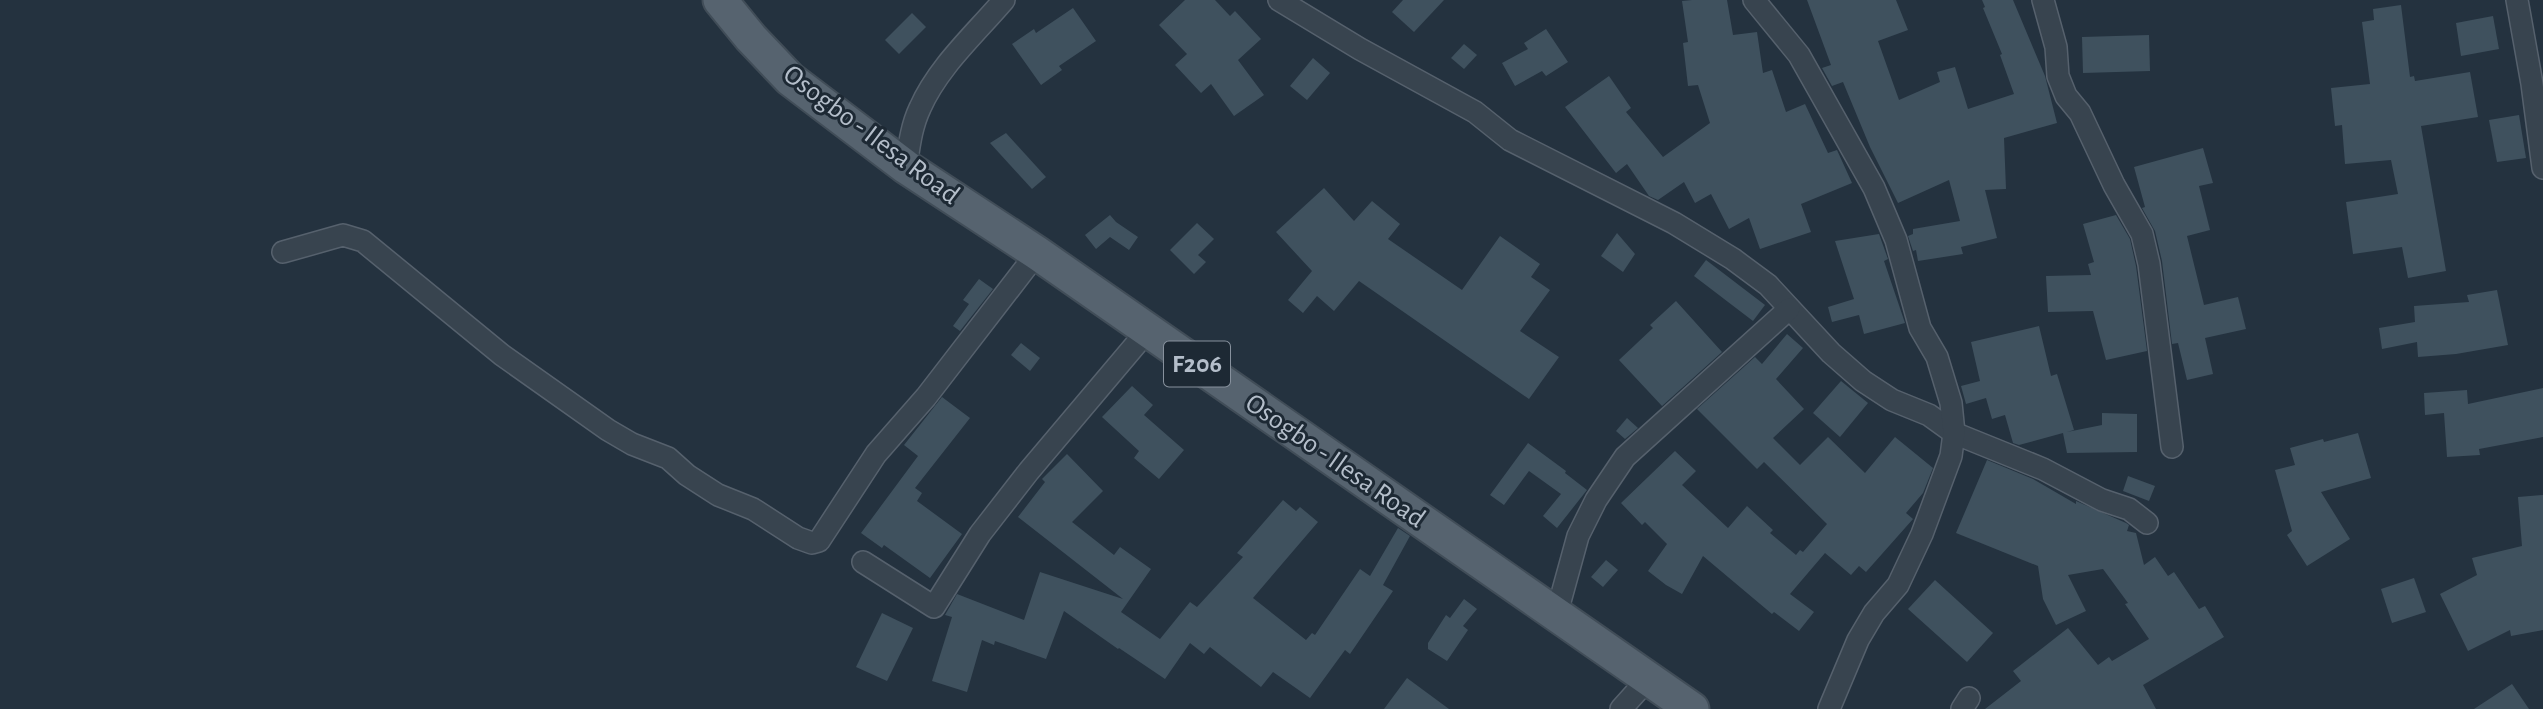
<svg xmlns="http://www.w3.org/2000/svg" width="2543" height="709" viewBox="0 0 2543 709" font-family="'Alegreya Sans',sans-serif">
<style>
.building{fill:#3f515e}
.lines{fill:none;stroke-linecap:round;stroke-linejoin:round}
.street-casing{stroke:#56616d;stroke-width:24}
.primary-casing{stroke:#414d58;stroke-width:37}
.street{stroke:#38444f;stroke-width:21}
.primary{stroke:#56636f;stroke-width:33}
.labels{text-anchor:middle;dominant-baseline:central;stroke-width:6;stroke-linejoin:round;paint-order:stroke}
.shield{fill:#1d2934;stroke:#87919d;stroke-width:2}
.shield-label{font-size:26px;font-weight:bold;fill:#b4beca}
.street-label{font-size:28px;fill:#b4beca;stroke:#1d2934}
</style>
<rect width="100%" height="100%" fill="#24323f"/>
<g class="building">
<polygon points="1185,0 1215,0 1230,16 1235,11 1261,39 1238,60 1264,95 1234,116 1211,84 1201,93 1175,65 1187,54 1159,25"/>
<polygon points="1403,0 1444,0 1414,32 1392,12"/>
<polygon points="1692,0 1727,0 1733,35 1757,32 1763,73 1772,70 1786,112 1805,104 1828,153 1837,150 1852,183 1801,204 1811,232 1760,249 1749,218 1729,229 1711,194 1695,203 1684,182 1658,200 1649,196 1627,164 1616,173 1565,107 1609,76 1631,108 1626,112 1663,157 1710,123 1698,85 1688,86 1683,43 1688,42 1682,1"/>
<polygon points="1807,0 1896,0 1908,30 1878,41 1899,100 1940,82 1937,72 1955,67 1968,109 2014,94 2000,55 2002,54 1983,8 1985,7 1982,0 2013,0 2045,76 2057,123 2004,138 2006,189 1985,190 1997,238 1961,247 1963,254 1918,261 1916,250 1913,251 1908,236 1913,234 1913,229 1960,221 1949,180 1898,203 1870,147 1843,82 1832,86 1822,68 1831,65"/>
<polygon points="2401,5 2410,77 2414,76 2415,81 2470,72 2478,117 2421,126 2446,271 2408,278 2402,247 2353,254 2346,202 2398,194 2391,160 2345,164 2342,125 2335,126 2331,88 2370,84 2362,22 2374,20 2373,9"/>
<polygon points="1073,8 1096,41 1059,66 1062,70 1041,85 1012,44 1034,29 1036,33"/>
<polygon points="912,13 926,27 899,54 885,40"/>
<polygon points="2493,16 2499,49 2461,56 2456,23"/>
<polygon points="1546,29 1568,62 1546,76 1542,71 1515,86 1502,63 1528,49 1524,43"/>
<polygon points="2149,35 2150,71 2083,73 2082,37"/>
<polygon points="1464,44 1477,55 1464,69 1451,58"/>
<polygon points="1313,58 1330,73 1307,100 1290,86"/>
<polygon points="2519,115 2526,158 2497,162 2489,120"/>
<polygon points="1006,133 1046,177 1032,189 990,143"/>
<polygon points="2203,148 2213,183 2199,186 2210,230 2187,236 2204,305 2238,297 2246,329 2205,338 2213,374 2187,380 2178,343 2172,344 2162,261 2155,231 2142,208 2145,207 2134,167"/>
<polygon points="1324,188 1354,221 1372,201 1400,224 1388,239 1462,290 1500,236 1540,264 1531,277 1550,290 1520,331 1559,357 1529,399 1359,281 1334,311 1317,296 1303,313 1288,300 1312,271 1276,232"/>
<polygon points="1110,215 1116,222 1138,237 1129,250 1110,237 1096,249 1085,235"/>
<polygon points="2116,215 2130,239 2136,266 2147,351 2106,360 2093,311 2048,312 2046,276 2091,275 2088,264 2094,262 2083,224"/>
<polygon points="1197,223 1214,239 1198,255 1206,262 1194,274 1170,250"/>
<polygon points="1617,233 1635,254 1623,272 1601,256"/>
<polygon points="1879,234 1888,259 1884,261 1905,323 1864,334 1859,315 1832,322 1828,307 1854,299 1835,241"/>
<polygon points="1706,260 1765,305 1753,321 1694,276"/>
<polygon points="979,279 993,289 960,331 953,326 969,304 963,300"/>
<polygon points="2497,290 2508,345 2456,354 2418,357 2417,342 2382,349 2379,328 2415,322 2414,306 2469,302 2467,295"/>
<polygon points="1676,301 1722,352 1662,406 1619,360 1653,328 1650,325"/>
<polygon points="2039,326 2051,376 2057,374 2074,430 2067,432 2102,425 2102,413 2137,414 2137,452 2067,453 2063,433 2019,445 2013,443 2005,415 1992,419 1986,398 1966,404 1961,386 1980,381 1971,342"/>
<polygon points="1787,334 1803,348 1776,379 1804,409 1773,438 1800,465 1828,437 1865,473 1895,437 1933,468 1923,493 1906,513 1913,519 1866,572 1859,566 1851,575 1825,553 1790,594 1814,612 1799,631 1774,612 1772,614 1703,556 1682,594 1666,585 1648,571 1667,544 1645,522 1642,525 1621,503 1675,451 1696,471 1682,485 1728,528 1747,506 1773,530 1770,533 1796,555 1800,550 1803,552 1827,524 1764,462 1757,469 1697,409 1755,357 1762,364"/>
<polygon points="1021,343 1040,358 1030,371 1011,355"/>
<polygon points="1841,381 1868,403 1840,437 1813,413"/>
<polygon points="1132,386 1153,405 1144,415 1184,450 1159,479 1134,458 1139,451 1102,417"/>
<polygon points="2543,388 2543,437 2479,449 2480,455 2447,457 2444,413 2425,415 2424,393 2467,390 2468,404"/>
<polygon points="942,397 970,418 915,488 922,493 917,501 962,534 930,578 884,545 882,548 861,533 918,456 904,445"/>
<polygon points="1627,418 1638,428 1625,439 1616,431"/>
<polygon points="2358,433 2371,478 2321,492 2350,539 2307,566 2287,535 2292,531 2275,470 2295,465 2290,448 2323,439 2324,442"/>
<polygon points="1528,443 1566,471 1565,473 1587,490 1557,528 1543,516 1561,494 1529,471 1504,505 1490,495"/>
<polygon points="1067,454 1103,491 1072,522 1114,555 1120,547 1151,569 1121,612 1160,639 1190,602 1197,607 1243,557 1237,553 1283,500 1296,511 1300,507 1318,522 1253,598 1306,640 1312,633 1315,635 1360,569 1370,576 1398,528 1410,536 1383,585 1393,591 1350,654 1345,650 1310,698 1273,672 1261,687 1210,647 1204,654 1190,643 1165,679 1119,648 1118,649 1064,611 1046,659 995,641 994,645 982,640 967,692 932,681 952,617 945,615 957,594 1024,620 1040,572 1123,599 1018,517 1045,482 1042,479"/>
<polygon points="1987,460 2033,479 2076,504 2076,501 2126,523 2129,525 2127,531 2136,533 2144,565 2155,557 2168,576 2174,572 2199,609 2205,606 2224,637 2143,685 2156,709 1985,709 2021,681 2013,671 2068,628 2098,665 2109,657 2112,661 2149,639 2125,604 2128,603 2103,569 2068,575 2086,611 2056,625 2043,599 2038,566 1956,533"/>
<polygon points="2128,476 2155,486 2149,501 2123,491"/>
<polygon points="2543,495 2543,630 2511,636 2510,630 2468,651 2440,594 2477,575 2472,558 2522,546 2518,497"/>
<polygon points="1606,560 1618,570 1603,587 1591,577"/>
<polygon points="2414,578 2426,612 2392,623 2381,589"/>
<polygon points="1935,580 1993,633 1967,662 1908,609"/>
<polygon points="1464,599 1477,609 1463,626 1468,630 1447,661 1428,649 1428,643 1446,615 1450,618"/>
<polygon points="882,613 913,628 887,681 856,667"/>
<polygon points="1407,678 1449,709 1384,709"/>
<polygon points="2512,684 2529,709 2474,709"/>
</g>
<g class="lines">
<defs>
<g id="street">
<polyline points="1279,0 1360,49 1475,112 1510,140 1674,223 1733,259 1768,285 1831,353 1863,381 1892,400 1929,415 1954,433 2043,469 2102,500 2129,509 2147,523"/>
<polyline points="1754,0 1799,55 1874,188 1896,240 1920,328 1937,357 1951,403 1954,433 1951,456 1922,534 1898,585 1874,613 1858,640 1829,709"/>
<polyline points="2043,0 2056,47 2058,76 2066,96 2080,113 2114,185 2142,234 2149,264 2172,447"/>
<polyline points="2517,0 2532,84 2543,168"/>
<path d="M906 167C909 147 911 127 920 108 938 67 975 34 1004 0"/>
<polyline points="283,252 343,235 363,241 502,355 608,430 632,444 668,458 687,475 718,495 753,509 798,538 812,543 819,541 876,454 926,397 1037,253"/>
<polyline points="863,562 934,607 980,534 1029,471 1148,330"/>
<polyline points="1556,616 1578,536 1596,500 1625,457 1789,309"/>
<polyline points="1621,709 1648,679"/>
<polyline points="1962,709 1969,698"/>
</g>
<polyline id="primary" points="720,0 751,38 790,79 906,167 1037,253 1692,709"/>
</defs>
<use href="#street" class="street-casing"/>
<use href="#primary" class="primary-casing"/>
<use href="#street" class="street"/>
<use href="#primary" class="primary"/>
</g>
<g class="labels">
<rect class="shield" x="1164" y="341.5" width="66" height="45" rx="5"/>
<g class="shield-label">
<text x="1197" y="364">F206</text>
</g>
<g class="street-label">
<text transform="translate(871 135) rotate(37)">Osogbo - Ilesa Road</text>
<text transform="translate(1335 461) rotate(35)">Osogbo - Ilesa Road</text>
</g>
</g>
</svg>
